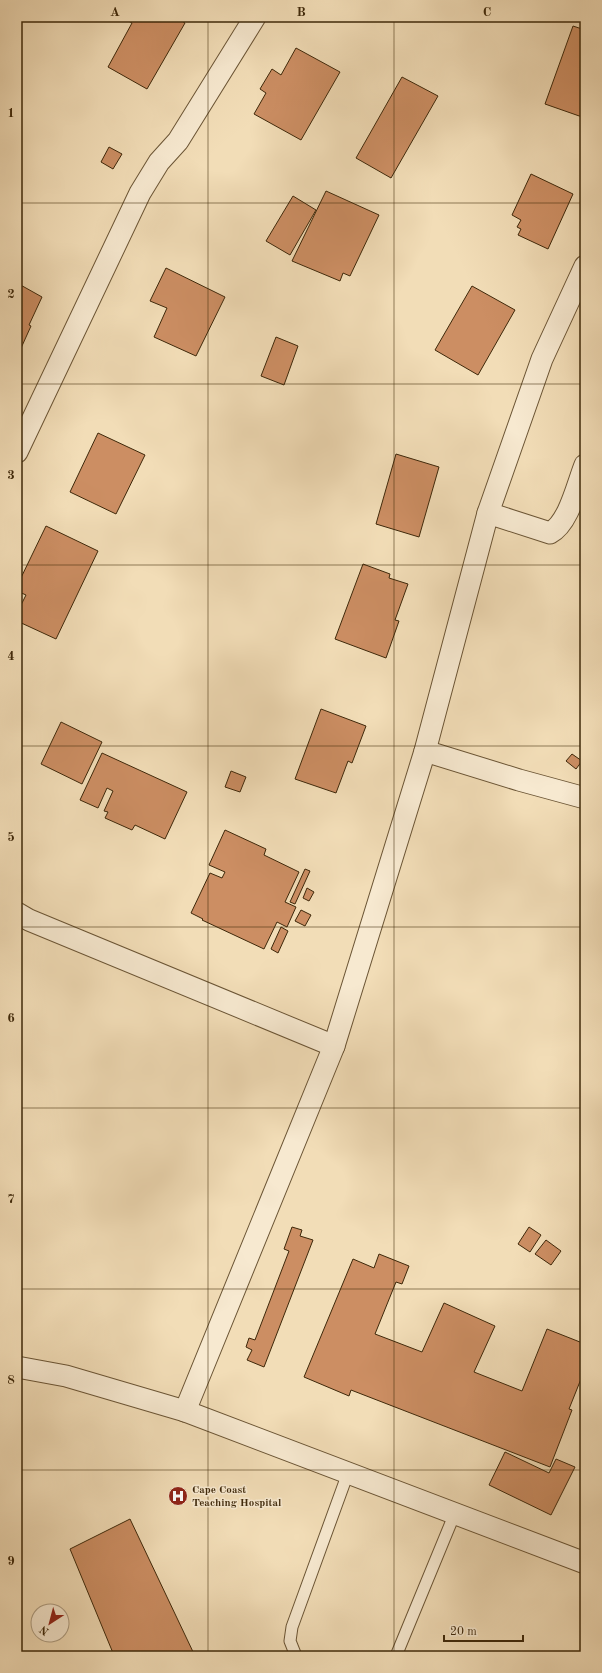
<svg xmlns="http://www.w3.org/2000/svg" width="602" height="1673" viewBox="0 0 602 1673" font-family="'Old Standard TT',serif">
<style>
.building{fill:#cc8e63;stroke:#3e280a}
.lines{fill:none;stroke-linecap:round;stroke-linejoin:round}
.lane-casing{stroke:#6b5535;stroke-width:13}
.street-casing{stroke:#6b5535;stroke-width:23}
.lane{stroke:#f7e9d0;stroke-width:11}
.street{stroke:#f7e9d0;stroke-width:21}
.grid{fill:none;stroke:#3e280a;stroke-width:1;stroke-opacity:0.55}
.labels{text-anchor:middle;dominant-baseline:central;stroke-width:3;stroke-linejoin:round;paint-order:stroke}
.poi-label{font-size:11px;font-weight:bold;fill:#3e280a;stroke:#f7e9d0;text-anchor:start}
.neatline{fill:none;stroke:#3e280a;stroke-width:1.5}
.grid-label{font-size:13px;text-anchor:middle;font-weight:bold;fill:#3e280a}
</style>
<rect width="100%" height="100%" fill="#f2ddb7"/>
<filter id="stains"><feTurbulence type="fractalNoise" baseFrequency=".005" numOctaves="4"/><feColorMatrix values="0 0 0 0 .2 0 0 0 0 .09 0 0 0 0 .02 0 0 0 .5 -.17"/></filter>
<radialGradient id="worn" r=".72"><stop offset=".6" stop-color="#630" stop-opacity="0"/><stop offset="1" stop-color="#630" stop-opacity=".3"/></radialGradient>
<g class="building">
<polygon points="121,17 175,17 185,23 147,89 108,67 132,23"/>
<polygon points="573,26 585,30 585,118 545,104"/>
<polygon points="296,48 340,72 301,140 254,114 266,93 260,89 272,69 281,75"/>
<polygon points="402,77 438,96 391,178 356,158"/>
<polygon points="109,147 122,154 113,169 101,162"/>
<polygon points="531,174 573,194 548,249 518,235 521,229 517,227 521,220 512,215"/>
<polygon points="326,191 379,215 350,276 343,273 340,281 292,261"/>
<polygon points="293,196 316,210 290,255 266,241"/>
<polygon points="166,268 225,297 196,356 154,337 167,308 150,301"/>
<polygon points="17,283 42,297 29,325 31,326 17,357"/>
<polygon points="472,286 515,310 478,375 435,350"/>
<polygon points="276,337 298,346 284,385 261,376"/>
<polygon points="98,433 145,455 116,514 70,492"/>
<polygon points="396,454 439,467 419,537 376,524"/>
<polygon points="46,526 98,551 56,639 17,621 17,613 26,595 17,591 17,586"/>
<polygon points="363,564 390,574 389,578 408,584 395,620 399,621 386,658 335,639"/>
<polygon points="321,709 366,726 352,763 348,761 336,793 295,779"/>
<polygon points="61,722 102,742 82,784 41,764"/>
<polygon points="102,753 187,792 165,839 135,825 132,830 105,818 108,812 104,811 113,791 107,788 98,808 80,800"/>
<polygon points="572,754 582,761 576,769 566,761"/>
<polygon points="231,771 246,777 240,792 225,787"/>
<polygon points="225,830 266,849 264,855 299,872 285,902 296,907 287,927 277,922 264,949 202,920 203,919 191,913 210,873 222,878 225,872 209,865"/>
<polygon points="305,869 310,871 295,904 290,902"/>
<polygon points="307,888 314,892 309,901 303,898"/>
<polygon points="301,910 311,915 305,926 295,921"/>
<polygon points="281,927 288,931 278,953 271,949"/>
<polygon points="292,1227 302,1230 300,1236 313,1240 264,1367 247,1360 252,1350 246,1347 249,1338 255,1340 289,1251 284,1249"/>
<polygon points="529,1227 541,1235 530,1252 518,1244"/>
<polygon points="546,1240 561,1251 551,1265 535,1254"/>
<polygon points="379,1254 409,1266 402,1284 396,1282 375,1334 422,1352 444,1303 495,1326 474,1372 522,1391 547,1329 585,1344 585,1369 569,1409 572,1410 550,1467 351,1390 349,1396 304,1377 353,1259 374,1268"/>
<polygon points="505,1452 549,1473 556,1459 575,1467 551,1515 489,1485"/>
<polygon points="130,1519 195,1656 107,1656 113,1653 70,1549"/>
</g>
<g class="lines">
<defs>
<g id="lane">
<polyline points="296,1656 290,1641 292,1627 348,1473"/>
<polyline points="396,1656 455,1513"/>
</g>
<g id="street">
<polyline points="17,452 140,193 159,162 178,141 255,17"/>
<path d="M488 513 550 533C569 523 577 485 585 465"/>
<polyline points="425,751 519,780 585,798"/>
<polyline points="17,913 29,920 334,1046"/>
<polyline points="17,1367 66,1376 185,1411 585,1563"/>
<polyline points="185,1411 334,1046 425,751 488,513 542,359 585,266"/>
</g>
</defs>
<use href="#lane" class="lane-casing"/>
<use href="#street" class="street-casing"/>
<use href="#lane" class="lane"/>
<use href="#street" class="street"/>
</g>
<path class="grid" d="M208 17V1656M394 17V1656M17 203H585M17 384H585M17 565H585M17 746H585M17 927H585M17 1108H585M17 1289H585M17 1470H585"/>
<defs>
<symbol id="hospital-disc" viewBox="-11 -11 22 22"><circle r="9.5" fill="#8f2418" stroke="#f7e9d0"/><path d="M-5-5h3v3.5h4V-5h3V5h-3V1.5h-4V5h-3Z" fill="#fff"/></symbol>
</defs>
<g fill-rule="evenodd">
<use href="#hospital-disc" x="167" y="1485" width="22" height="22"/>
</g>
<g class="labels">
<g class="poi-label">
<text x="192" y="1490">Cape Coast<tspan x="192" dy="13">Teaching Hospital</tspan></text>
</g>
</g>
<rect width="602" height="1673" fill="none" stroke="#f2ddb7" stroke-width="44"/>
<g transform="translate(50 1623) rotate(216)"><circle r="19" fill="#f7e9d0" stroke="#ad9c81"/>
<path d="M0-3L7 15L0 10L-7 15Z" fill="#8f2418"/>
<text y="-6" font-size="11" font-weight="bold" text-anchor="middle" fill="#3e280a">N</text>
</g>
<path d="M444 1635v6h79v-6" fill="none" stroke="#3e280a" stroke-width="2"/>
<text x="450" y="1635" font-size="12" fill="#3e280a" stroke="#f7e9d0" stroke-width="3" paint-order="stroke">20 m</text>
<rect x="22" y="22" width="558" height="1629" class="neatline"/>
<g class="grid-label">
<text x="115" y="16">A</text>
<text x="301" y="16">B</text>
<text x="487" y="16">C</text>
<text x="11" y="117">1</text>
<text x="11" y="298">2</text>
<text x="11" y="479">3</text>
<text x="11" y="660">4</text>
<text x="11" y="841">5</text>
<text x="11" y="1022">6</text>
<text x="11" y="1203">7</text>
<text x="11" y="1384">8</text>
<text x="11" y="1565">9</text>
</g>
<rect width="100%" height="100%" filter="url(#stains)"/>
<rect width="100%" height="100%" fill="url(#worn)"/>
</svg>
